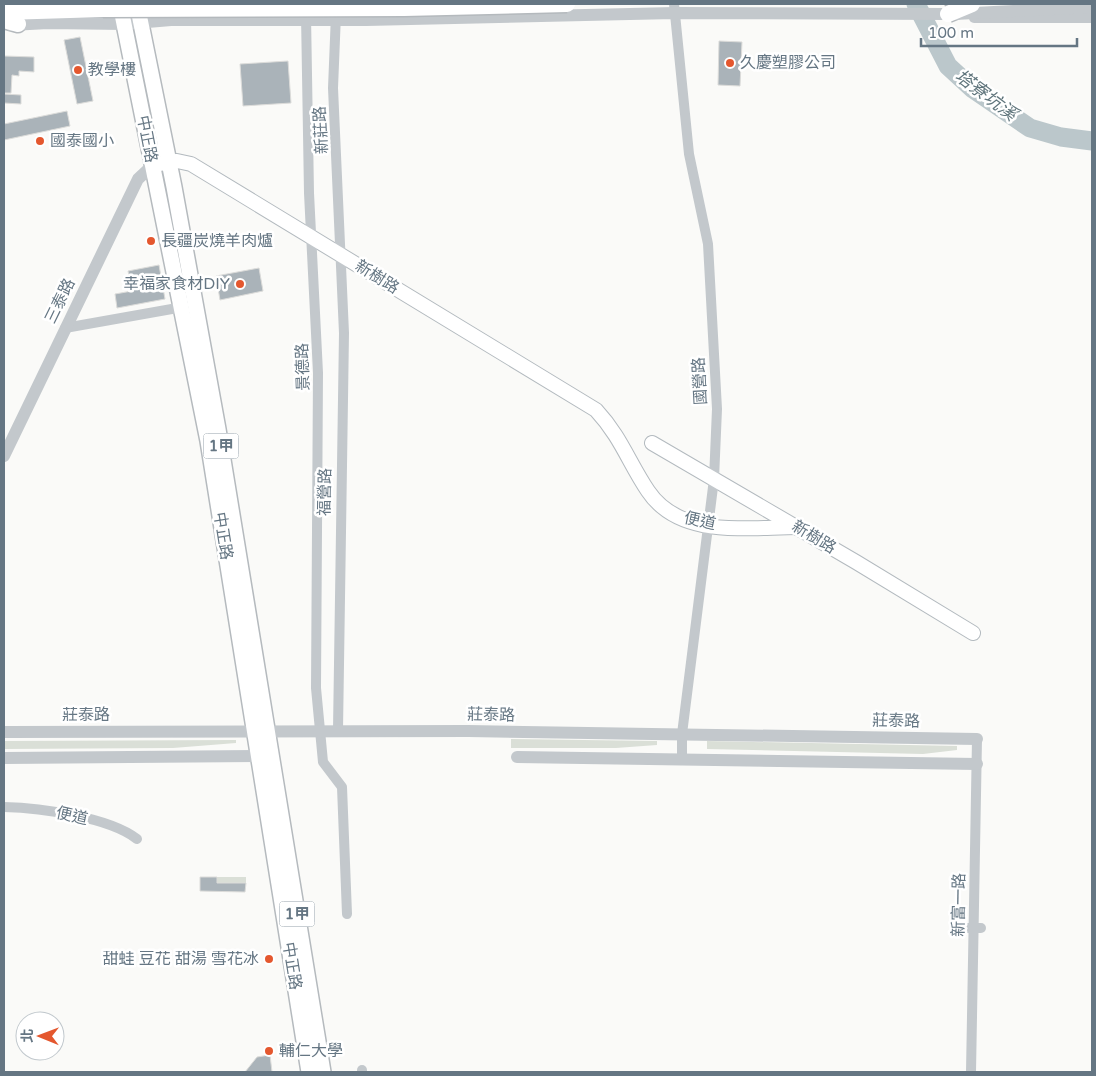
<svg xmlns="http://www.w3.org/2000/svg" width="1096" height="1076" viewBox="0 0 1096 1076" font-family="'Varela Round','Noto Sans TC',sans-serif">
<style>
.green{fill:#dadfd7}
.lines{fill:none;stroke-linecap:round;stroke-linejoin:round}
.river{stroke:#bbc7cb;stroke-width:19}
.building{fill:#aab3b9;stroke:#dcdcda}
.secondary-casing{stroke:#b3babf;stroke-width:16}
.primary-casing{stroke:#b5babe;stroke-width:18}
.trunk-casing{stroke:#b4b9bd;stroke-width:19}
.minor{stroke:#c3c8cc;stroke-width:10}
.tertiary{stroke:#c3c8cc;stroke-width:12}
.secondary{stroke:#fff;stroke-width:14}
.primary{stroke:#fff;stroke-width:15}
.trunk{stroke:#fff;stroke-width:16}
.trunk-bridge-casing{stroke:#b4b9bd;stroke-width:19;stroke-linecap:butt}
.tertiary-bridge{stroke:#c3c8cc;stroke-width:12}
.trunk-bridge{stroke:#fff;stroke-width:16}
.poi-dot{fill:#e4572e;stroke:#fff;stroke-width:2}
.labels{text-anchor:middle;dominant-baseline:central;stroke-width:5;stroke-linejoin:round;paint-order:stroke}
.shield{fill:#fff;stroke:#939fa8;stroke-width:1}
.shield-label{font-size:15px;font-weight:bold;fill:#657683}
.poi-label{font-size:16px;fill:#657683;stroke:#fff;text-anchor:start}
.street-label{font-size:16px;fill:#657683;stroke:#fff}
.water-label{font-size:18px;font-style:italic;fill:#60757c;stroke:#fff}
</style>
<rect width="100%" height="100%" fill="#fafaf8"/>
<g class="green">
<polygon points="511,739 657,741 657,745 616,748 511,748"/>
<polygon points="236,740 236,743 173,748 4,749 4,741"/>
<polygon points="707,741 957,746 957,750 923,754 707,749"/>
<rect x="217" y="877" width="29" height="6"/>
</g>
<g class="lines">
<polyline class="river" points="916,4 948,66 973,89 1030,128 1061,137 1092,141"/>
</g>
<g class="building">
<polygon points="80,37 93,101 77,104 64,40"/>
<polygon points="719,41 742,42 740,86 718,85"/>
<polygon points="4,56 34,57 34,72 19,71 19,76 12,75 11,93 4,93"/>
<polygon points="288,61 291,103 243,106 240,64"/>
<polygon points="4,94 21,95 21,104 4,103"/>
<polygon points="67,111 70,126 4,140 4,124"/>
<polygon points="159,265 165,299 117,308 115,294 132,291 128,271"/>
<polygon points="259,268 263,291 220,300 216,276"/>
<polygon points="200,877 217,877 217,883 246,883 245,892 200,891"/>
<polygon points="270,1055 272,1072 245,1072 257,1057"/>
</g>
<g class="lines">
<defs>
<g id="secondary">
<path d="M153 165 177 161 191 164 596 410C621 437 629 463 648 491 680 539 748 527 798 527"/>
<polyline points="652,443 856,562 973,633"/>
</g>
<g id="primary">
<polyline points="120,4 208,441 309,1072"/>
<polyline points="137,4 174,187 218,429 323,1072"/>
</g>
<g id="trunk">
<polyline points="4,12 103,9"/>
<polyline points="4,20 18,24"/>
</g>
</defs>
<use href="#secondary" class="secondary-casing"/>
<use href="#primary" class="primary-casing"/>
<use href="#trunk" class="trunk-casing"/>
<g class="minor">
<polyline points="674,4 689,154 708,244 717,409 714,479 682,734 682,758"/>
<polyline points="336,14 333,88 344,333 338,730"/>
<polyline points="306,15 309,193 318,373 316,688 323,762 342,787 347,914"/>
<polyline points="974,18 1092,18"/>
<polyline points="65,328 183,307"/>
<path d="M4 807C40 808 109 817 137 839"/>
<polyline points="965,928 981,928"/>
<polyline points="362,1070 362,1072"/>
<polyline points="971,1072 977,739"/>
</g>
<g class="tertiary">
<polyline points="11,25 48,23 124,24 171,20 366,20 674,13 948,14"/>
<polyline points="4,456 138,179 153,165"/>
<polyline points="4,732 468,731 977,739"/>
<polyline points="517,757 977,764"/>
<polyline points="4,758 266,756"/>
</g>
<use href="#secondary" class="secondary"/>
<use href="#primary" class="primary"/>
<use href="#trunk" class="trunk"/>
<defs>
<g id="trunk-bridge">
<polyline points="103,9 404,8 567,4"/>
<polyline points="948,14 972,4"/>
</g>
</defs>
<use href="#trunk-bridge" class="trunk-bridge-casing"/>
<polyline class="tertiary-bridge" points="955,14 1092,7"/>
<use href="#trunk-bridge" class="trunk-bridge"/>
</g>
<g class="poi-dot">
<circle cx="730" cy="63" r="5"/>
<circle cx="78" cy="70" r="5"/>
<circle cx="40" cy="141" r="5"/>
<circle cx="151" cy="241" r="5"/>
<circle cx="240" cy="284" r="5"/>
<circle cx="269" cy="959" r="5"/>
<circle cx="269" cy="1051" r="5"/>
</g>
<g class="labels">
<g class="shield">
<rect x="203.5" y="433.5" width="35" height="25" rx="4"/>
<rect x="279.5" y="901.5" width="35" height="25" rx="4"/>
</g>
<g class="shield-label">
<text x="221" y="446">1甲</text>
<text x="297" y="914">1甲</text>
</g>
<g class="poi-label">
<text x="740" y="63">久慶塑膠公司</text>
<text x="88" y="70">教學樓</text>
<text x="50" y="141">國泰國小</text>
<text x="161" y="241">長疆炭燒羊肉爐</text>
<text x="230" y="284" text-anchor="end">幸福家食材DIY</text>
<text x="259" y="959" text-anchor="end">甜蛙 豆花 甜湯 雪花冰</text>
<text x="279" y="1051">輔仁大學</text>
</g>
<g class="street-label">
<text transform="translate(321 130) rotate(-93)">新莊路</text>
<text transform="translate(147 139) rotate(79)">中正路</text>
<text transform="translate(377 277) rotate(32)">新樹路</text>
<text transform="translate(60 301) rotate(-64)">三泰路</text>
<text transform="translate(303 367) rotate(-92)">景德路</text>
<text transform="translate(700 381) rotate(-93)">國營路</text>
<text transform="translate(325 492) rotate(-89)">福營路</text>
<text transform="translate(700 521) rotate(12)">便道</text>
<text transform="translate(223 536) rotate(81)">中正路</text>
<text transform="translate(814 537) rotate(31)">新樹路</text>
<text x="86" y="715">莊泰路</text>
<text transform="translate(491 715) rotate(1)">莊泰路</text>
<text transform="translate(896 721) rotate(1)">莊泰路</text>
<text transform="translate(72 816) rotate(12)">便道</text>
<text transform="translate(959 905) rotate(-89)">新富一路</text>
<text transform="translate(292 966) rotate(81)">中正路</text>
</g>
<g class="water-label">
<text transform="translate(986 95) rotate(37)">塔寮坑溪</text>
</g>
</g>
<rect width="1096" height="1076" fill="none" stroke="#657683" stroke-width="10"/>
<g transform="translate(40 1036) rotate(271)"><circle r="24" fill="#ffffff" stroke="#c1c8cd"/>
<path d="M0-4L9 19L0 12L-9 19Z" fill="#e4572e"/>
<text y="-8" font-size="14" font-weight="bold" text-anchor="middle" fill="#657683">北</text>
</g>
<path d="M921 38v8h156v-8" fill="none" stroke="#657683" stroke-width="2.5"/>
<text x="928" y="38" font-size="15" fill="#657683" stroke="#ffffff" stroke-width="4" paint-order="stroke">100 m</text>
</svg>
